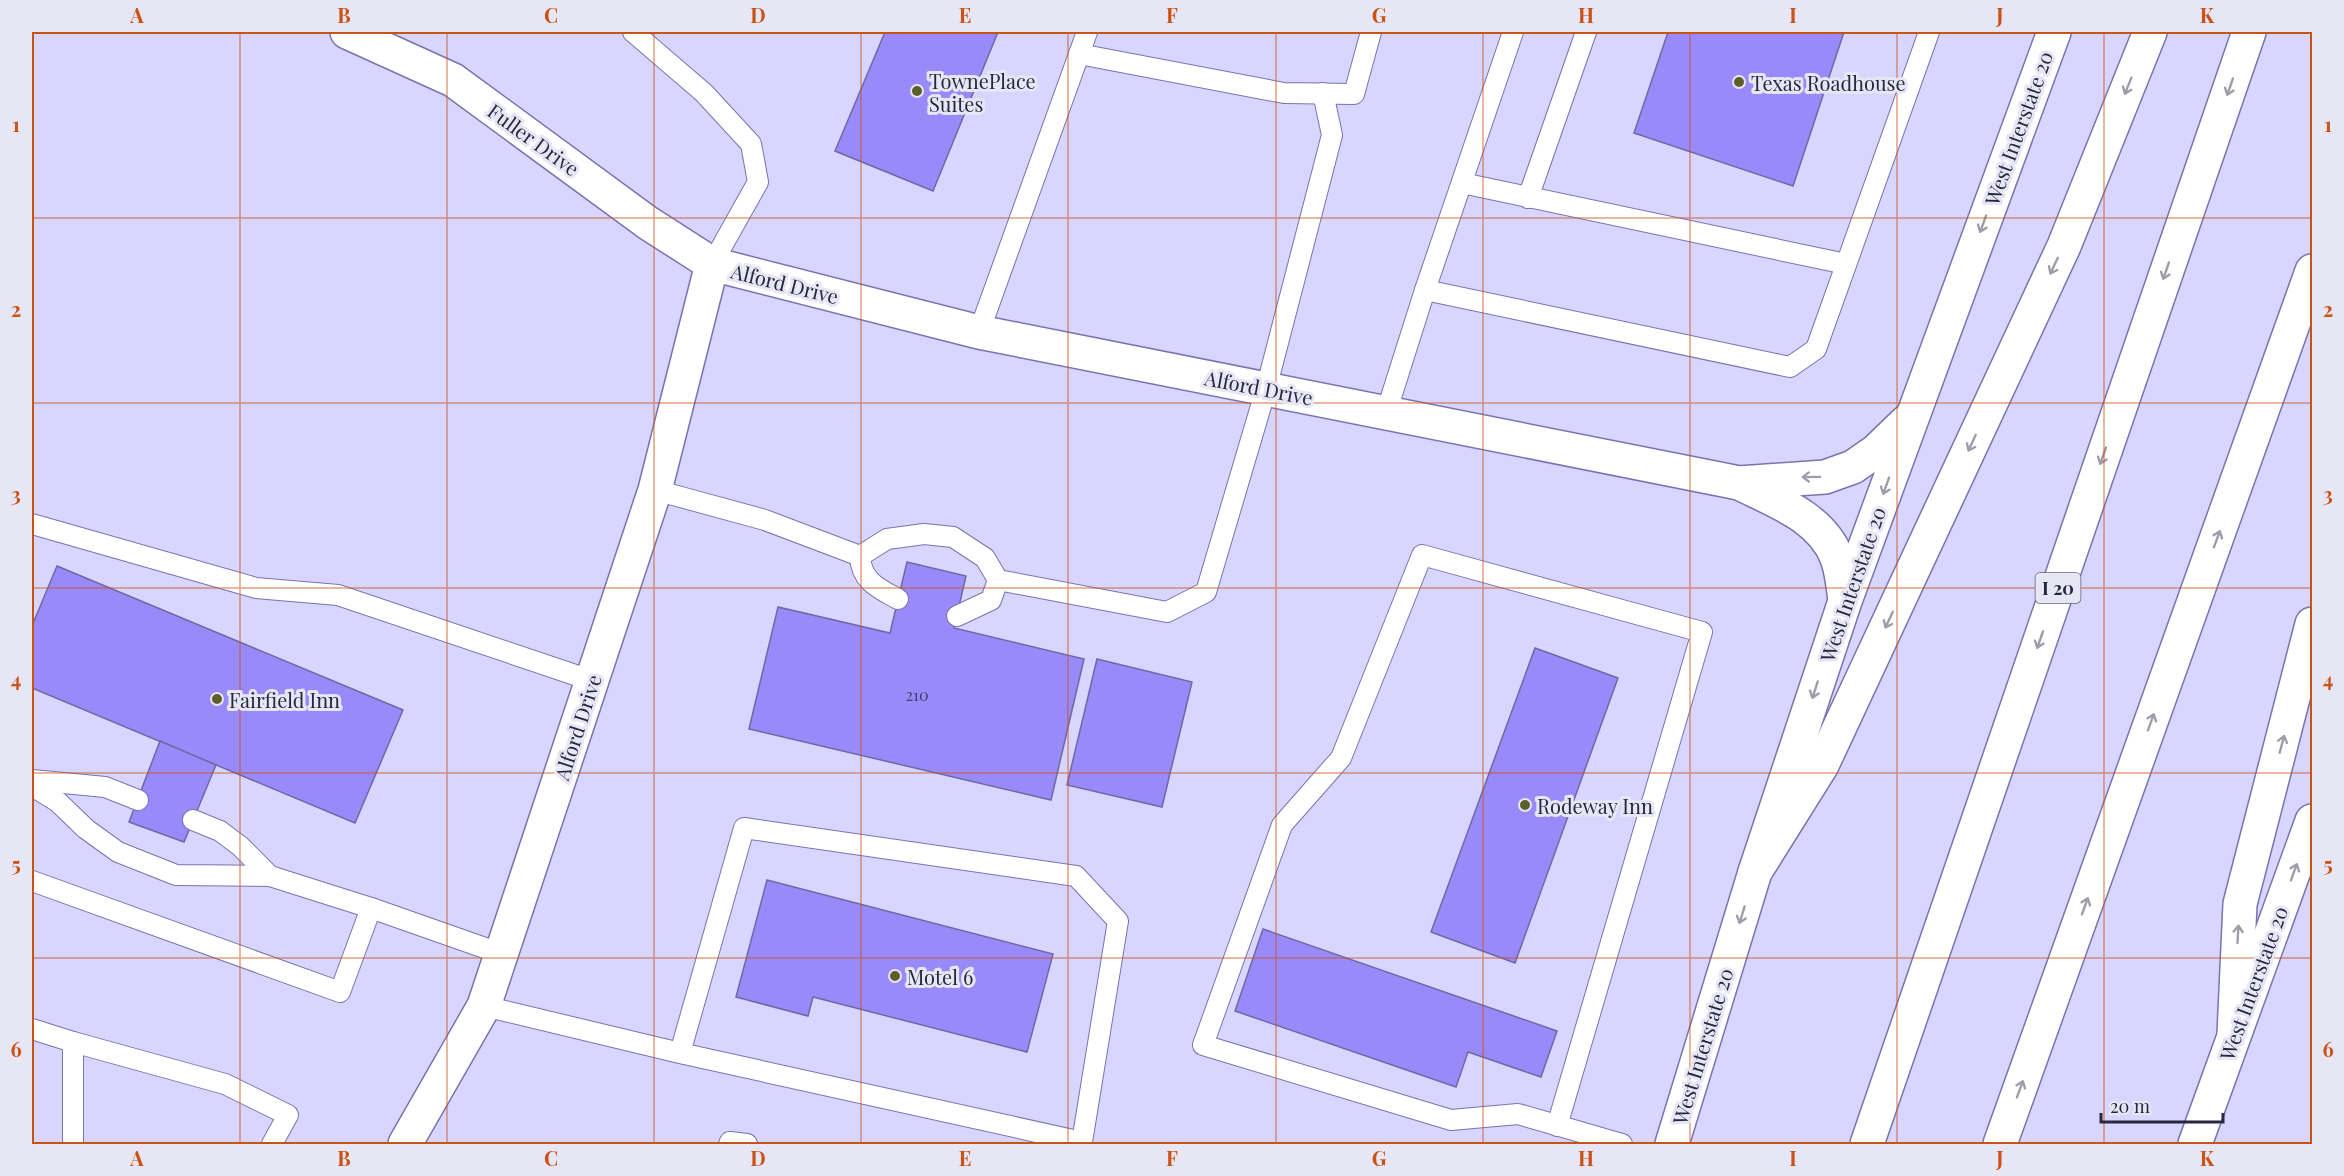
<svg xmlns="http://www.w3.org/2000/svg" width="2344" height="1176" viewBox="0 0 2344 1176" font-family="'Playfair Display',serif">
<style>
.building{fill:#9a8af9;stroke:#6f68a5;stroke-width:1.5}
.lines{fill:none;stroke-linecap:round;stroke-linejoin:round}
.service-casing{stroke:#7973b0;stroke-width:22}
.minor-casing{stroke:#7973b0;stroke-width:36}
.secondary-casing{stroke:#7973b0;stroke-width:36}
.motorway-casing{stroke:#7973b0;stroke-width:36}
.service{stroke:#fff;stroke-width:20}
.minor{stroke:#fff;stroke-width:33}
.secondary{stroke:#fff;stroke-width:33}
.motorway{stroke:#fff;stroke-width:33}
.oneway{stroke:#9f9da9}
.grid{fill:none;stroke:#cb5114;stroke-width:1.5;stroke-opacity:0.55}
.poi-dot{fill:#5e5e2b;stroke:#e6e6f4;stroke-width:2}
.labels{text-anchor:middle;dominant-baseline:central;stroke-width:6;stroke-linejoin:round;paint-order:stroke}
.number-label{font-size:16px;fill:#453f6e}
.shield{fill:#e6e6f4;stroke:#626076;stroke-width:1.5}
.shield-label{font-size:18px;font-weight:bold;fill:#292640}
.poi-label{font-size:20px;fill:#292640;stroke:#e6e6f4;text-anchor:start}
.street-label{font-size:20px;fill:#292640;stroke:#e6e6f4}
.neatline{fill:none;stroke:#cb5114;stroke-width:2}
.grid-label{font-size:20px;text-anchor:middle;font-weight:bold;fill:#cb5114}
</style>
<rect width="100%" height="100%" fill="#d8d5fe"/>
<g class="building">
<polygon points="885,32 998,32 933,191 835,151"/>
<polygon points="1668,32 1844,32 1793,186 1634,133"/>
<polygon points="907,562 966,576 954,628 1084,659 1051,800 749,729 778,607 890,633"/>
<polygon points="57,566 403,710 355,823 32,688 32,626"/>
<polygon points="1535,648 1618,678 1515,963 1431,932"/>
<polygon points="1097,659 1192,682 1162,807 1067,785"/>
<polygon points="160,741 216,765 184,842 129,822"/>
<polygon points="767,880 1053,954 1027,1052 813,997 808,1016 736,997"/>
<polygon points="1263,929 1557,1031 1541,1077 1468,1052 1456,1087 1235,1011"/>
</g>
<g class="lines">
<defs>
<g id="service">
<polyline points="633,32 704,93 751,144 758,182 712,264"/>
<polyline points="1079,54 1284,93 1354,94 1371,32"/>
<polyline points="1462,183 1846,264"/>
<polyline points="1528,198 1586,32"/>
<polyline points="1425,290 1790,367 1816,349 1929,32"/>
<polyline points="979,332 1087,32"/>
<polyline points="1386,413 1425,290 1513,32"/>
<polyline points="655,490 765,520 860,556 887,539 924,534 953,537 985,558 998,580 1167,612 1206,592 1266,389 1332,135 1323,93"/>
<polyline points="32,524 256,588 338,595 593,681"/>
<path d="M860 556C861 581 878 588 898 599"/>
<polyline points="957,616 991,600 998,580"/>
<polyline points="32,780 105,787 138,800"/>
<polyline points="32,786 58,802 86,829 118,852 176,875 270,876 371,908"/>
<polyline points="193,820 220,831 240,846 270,876"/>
<polyline points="32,881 340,992 371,908 502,954"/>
<polyline points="484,1006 680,1053 1082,1142 1118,921 1076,876 744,828 680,1053"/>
<polyline points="32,1029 73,1042 73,1144"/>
<polyline points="73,1042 225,1084 288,1115 272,1144"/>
<polyline points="1557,1126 1702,632 1422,555 1341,758 1282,825 1203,1045 1451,1120 1518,1114 1622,1144"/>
<polyline points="729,1144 730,1142 747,1144"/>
</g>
<g id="minor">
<polyline points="347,32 453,80 648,223 712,264 979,332 1739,483"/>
<polyline points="405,1144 484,1006 655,490 712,264"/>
</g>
<g id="secondary">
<polyline points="1739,483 1825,477 1853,467 1876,451 1906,422"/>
<path d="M1739 483C1775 501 1822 517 1837 558 1842 571 1843 587 1845 600"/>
<polyline points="1672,1144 1755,872 1845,601 2054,32"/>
<polyline points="2195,1144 2312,821"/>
</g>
<g id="motorway">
<polyline points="1755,872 1822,765 2064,246 2150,32"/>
<polyline points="2234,1034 2240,904 2312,624"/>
<polyline points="1867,1144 2249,32"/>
<polyline points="2000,1144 2312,271"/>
</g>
</defs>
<use href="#service" class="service-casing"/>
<use href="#minor" class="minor-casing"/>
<use href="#secondary" class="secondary-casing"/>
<use href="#motorway" class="motorway-casing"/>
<use href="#service" class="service"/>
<use href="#minor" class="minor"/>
<use href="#secondary" class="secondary"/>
<use href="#motorway" class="motorway"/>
</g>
<defs><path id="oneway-shaft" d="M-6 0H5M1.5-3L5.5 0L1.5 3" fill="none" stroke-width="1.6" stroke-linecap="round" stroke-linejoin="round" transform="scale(1.5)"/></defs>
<g class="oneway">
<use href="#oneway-shaft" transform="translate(2128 86) rotate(112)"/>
<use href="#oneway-shaft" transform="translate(2230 87) rotate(109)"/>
<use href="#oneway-shaft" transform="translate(1983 224) rotate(110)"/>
<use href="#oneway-shaft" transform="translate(2054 266) rotate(115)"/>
<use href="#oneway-shaft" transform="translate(2166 271) rotate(109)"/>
<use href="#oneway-shaft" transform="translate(1972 443) rotate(115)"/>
<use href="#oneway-shaft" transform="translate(2103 456) rotate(109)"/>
<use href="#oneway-shaft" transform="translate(1811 477) rotate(179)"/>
<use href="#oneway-shaft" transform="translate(1886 486) rotate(110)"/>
<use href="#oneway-shaft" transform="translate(2217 539) rotate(-70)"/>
<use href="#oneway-shaft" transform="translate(1889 620) rotate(115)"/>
<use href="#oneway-shaft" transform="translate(2040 640) rotate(109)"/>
<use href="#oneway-shaft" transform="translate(1815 690) rotate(108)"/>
<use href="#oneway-shaft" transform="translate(2151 722) rotate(-70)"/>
<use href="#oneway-shaft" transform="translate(2282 744) rotate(-75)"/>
<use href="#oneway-shaft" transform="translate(2294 872) rotate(-70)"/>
<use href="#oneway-shaft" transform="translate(2085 906) rotate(-70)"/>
<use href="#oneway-shaft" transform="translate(1742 915) rotate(107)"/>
<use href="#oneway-shaft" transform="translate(2238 934) rotate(-87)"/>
<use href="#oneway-shaft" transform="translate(2020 1089) rotate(-70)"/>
</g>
<path class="grid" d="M240 32V1144M447 32V1144M654 32V1144M861 32V1144M1068 32V1144M1276 32V1144M1483 32V1144M1690 32V1144M1897 32V1144M2104 32V1144M32 218H2312M32 403H2312M32 588H2312M32 773H2312M32 958H2312"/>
<g class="poi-dot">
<circle cx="1739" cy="82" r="6"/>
<circle cx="917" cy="91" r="6"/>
<circle cx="217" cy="699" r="6"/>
<circle cx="1525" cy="805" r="6"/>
<circle cx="895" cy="976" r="6"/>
</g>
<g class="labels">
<g class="number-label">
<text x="917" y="694">210</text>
</g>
<rect class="shield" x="2035.5" y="573" width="45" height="30" rx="4.5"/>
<g class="shield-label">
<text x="2058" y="588">I 20</text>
</g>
<g class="poi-label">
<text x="929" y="80">TownePlace<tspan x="929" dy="23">Suites</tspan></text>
<text x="1751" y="82">Texas Roadhouse</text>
<text x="229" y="699">Fairfield Inn</text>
<text x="1537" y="805">Rodeway Inn</text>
<text x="907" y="976">Motel 6</text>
</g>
<g class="street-label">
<text transform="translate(2018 128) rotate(-70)">West Interstate 20</text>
<text transform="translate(534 139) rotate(36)">Fuller Drive</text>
<text transform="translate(785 283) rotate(14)">Alford Drive</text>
<text transform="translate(1259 387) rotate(11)">Alford Drive</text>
<text transform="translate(1852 584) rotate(-71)">West Interstate 20</text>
<text transform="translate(577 727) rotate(-72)">Alford Drive</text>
<text transform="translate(2253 983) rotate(-70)">West Interstate 20</text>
<text transform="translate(1702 1046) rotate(-73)">West Interstate 20</text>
</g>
</g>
<rect width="2344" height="1176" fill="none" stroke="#e6e6f4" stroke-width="66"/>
<path d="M2101 1113v9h122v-9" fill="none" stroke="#292640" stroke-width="3"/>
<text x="2110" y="1113" font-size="18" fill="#292640" stroke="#e6e6f4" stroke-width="4.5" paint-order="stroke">20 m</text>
<rect x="33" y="33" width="2278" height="1110" class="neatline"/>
<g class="grid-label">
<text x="137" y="23">A</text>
<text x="344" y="23">B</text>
<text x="551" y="23">C</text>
<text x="758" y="23">D</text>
<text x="965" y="23">E</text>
<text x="1172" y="23">F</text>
<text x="1379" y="23">G</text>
<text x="1586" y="23">H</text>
<text x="1793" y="23">I</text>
<text x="2000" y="23">J</text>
<text x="2207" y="23">K</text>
<text x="16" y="132">1</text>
<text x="2328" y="132">1</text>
<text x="16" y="317">2</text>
<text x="2328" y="317">2</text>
<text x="16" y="502">3</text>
<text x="2328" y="502">3</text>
<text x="16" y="687">4</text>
<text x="2328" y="687">4</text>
<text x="16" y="872">5</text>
<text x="2328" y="872">5</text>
<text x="16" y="1057">6</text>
<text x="2328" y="1057">6</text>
<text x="137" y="1166">A</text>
<text x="344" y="1166">B</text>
<text x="551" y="1166">C</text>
<text x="758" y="1166">D</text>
<text x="965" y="1166">E</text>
<text x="1172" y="1166">F</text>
<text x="1379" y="1166">G</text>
<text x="1586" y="1166">H</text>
<text x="1793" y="1166">I</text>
<text x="2000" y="1166">J</text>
<text x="2207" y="1166">K</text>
</g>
</svg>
